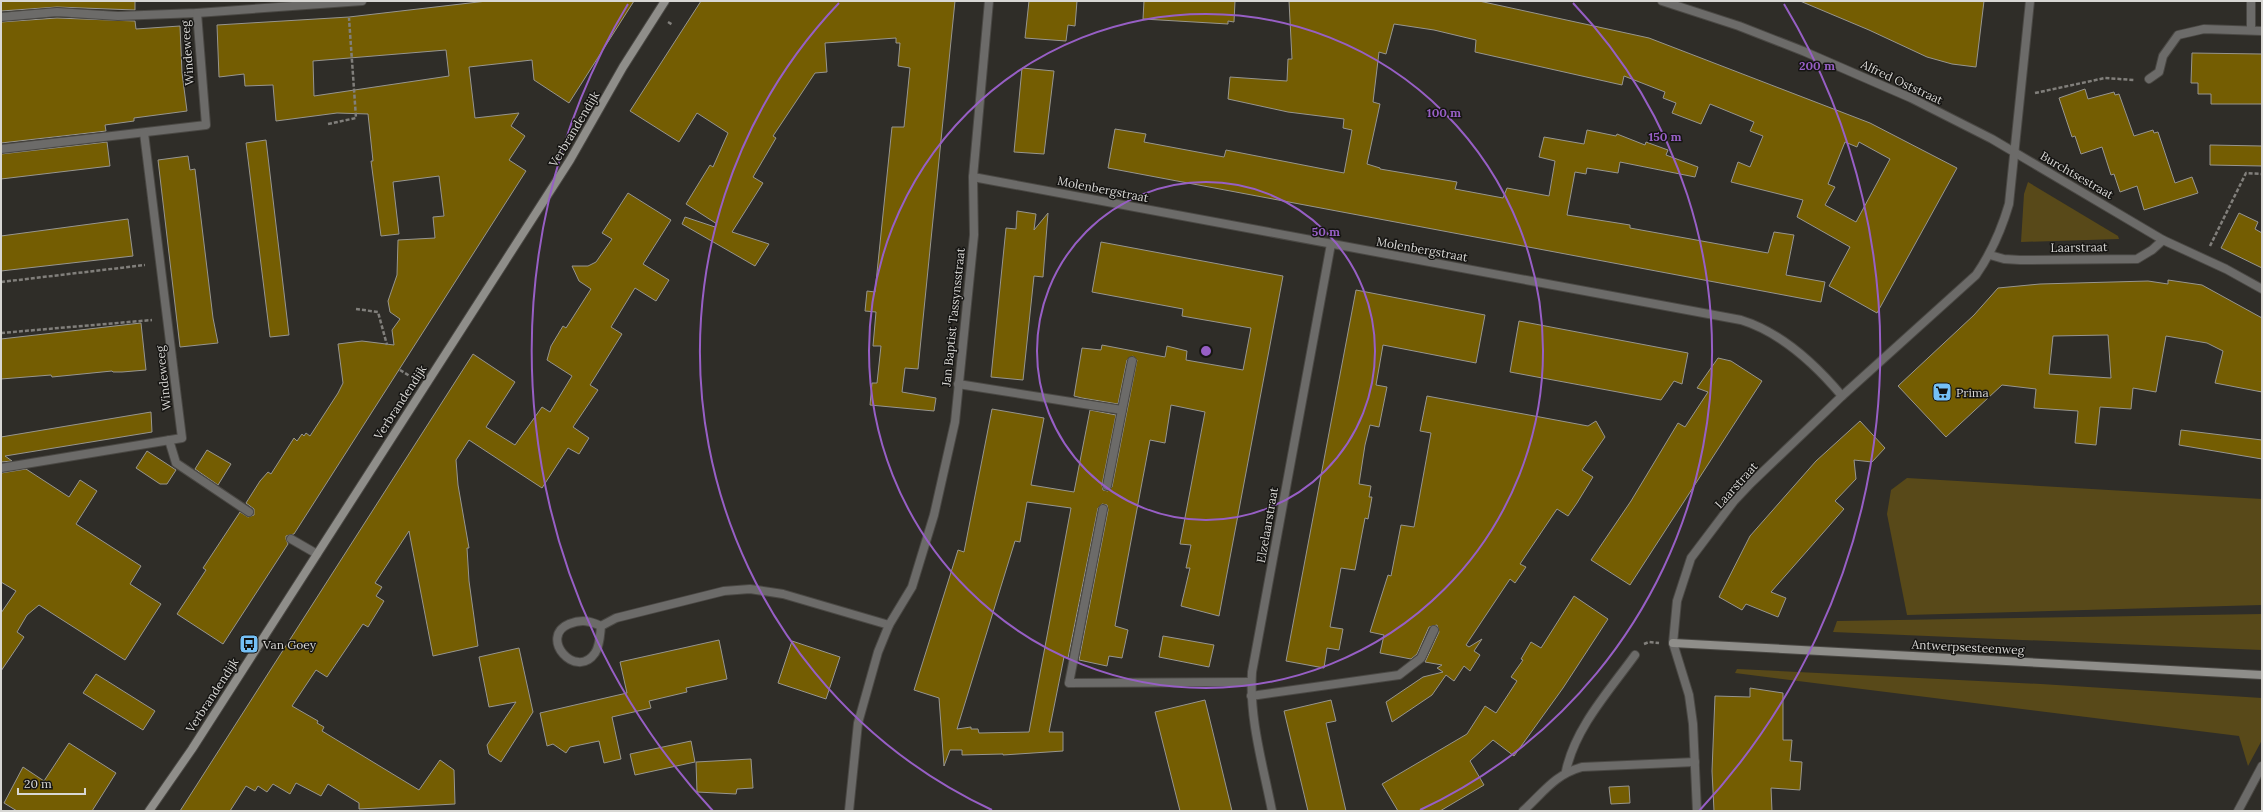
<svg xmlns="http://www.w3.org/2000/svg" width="2263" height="812" viewBox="0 0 2263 812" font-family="Lora,serif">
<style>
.green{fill:#584919}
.building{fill:#745d02;stroke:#97958f;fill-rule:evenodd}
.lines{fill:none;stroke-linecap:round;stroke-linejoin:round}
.lane-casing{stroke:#4a4844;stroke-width:10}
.street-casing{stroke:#4a4844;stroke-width:10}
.secondary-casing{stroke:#4a4844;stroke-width:10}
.path{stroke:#817f7b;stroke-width:2.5;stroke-dasharray:4 2;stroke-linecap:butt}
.lane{stroke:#6c6b69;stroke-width:8}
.street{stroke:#6c6b69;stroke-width:8}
.secondary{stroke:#8f8e8a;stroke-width:8}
.ring{fill:none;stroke:#975fc5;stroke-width:2}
.labels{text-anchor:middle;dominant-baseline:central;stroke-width:3;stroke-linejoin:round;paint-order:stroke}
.street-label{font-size:12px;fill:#d8d7d4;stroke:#161513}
.poi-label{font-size:12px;fill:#d8d7d4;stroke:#161513;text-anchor:start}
.centre{fill:#975fc5;stroke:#161513;stroke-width:2}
.ring-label{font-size:12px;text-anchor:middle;font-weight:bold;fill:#975fc5;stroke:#161513;stroke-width:3;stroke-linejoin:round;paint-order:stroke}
</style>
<rect width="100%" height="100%" fill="#2f2d28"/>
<g class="green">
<polygon points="2028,182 2118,236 2119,239 2021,242 2024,194"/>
<polygon points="1907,478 2262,499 2262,605 1907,615 1887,514 1891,490"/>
<polygon points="2262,614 2262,650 1833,632 1837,621"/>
<polygon points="1737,669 2041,684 2262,698 2262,740 2248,766 2239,736 1735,673"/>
</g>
<g class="building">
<polygon points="1,1 135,1 135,10 57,7 1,11"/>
<path d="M487 1H634L569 103 534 80 532 60 469 67 475 118 519 113 511 126 525 136 509 160 526 171 294 534 286 536V539L288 544 223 644 177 614 206 570 203 568 240 512 248 517 254 515V509L246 503 260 481 268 472 271 474 294 438 297 441 302 434 304 436 306 433 310 436 338 393 343 383 338 344 362 341 394 345 392 330 400 319 390 312 388 301 397 275 398 240 435 238 433 217 444 216 439 176 393 182 399 234 381 236 371 161H373L368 114 337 113 276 121 273 85 245 86 244 74 219 77 217 25 349 17ZM446 50 449 76 314 96 313 61Z"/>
<polygon points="701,1 955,1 918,369 905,368 902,392 936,398 934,411 870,405 872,383 877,383 881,346 873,346 876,312 865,311 867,291 875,292 892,127 904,127 910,68 898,66 900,43 896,43 896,38 825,43 827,72 815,73 773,136 776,138 753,177 763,183 732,232 769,244 755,266 682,224 685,217 715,227 717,224 686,204 710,165 713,167 728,133 697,113 679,142 630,111"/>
<polygon points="1029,1 1077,1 1075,26 1068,25 1066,41 1025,38"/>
<polygon points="1144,1 1235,1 1234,22 1228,21 1228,24 1143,19"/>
<path d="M1289 1H1479L1649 38 1870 123 1957 168 1877 313 1829 286 1850 247 1797 217 1803 200 1731 182 1738 162 1750 167 1763 136 1750 131 1754 122 1710 104 1701 124 1672 113 1676 103 1663 98 1665 92 1624 76 1622 85 1475 52 1476 40 1434 30 1394 24 1386 54 1379 52 1373 102 1380 104 1367 164 1380 168V169L1457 182 1455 189 1503 198 1507 188 1549 196 1555 161 1539 157 1544 137 1584 144 1587 130 1616 136 1617 134 1645 145 1646 142 1668 150 1666 155 1698 167 1695 177 1620 162 1618 173 1587 168 1586 174 1575 172 1567 215 1630 225V228L1768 253 1774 232 1794 235 1786 275 1825 282 1821 302 1108 168 1115 129 1146 134 1144 142 1224 157 1226 150 1344 173 1352 130 1343 128 1344 119 1288 112 1228 99 1230 77 1287 81 1288 59H1292ZM1845 142 1857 147 1859 142 1890 159 1856 222 1825 205 1835 187 1828 184Z"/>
<polygon points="1800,1 1984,1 1976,67 1952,64 1927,57 1869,30"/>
<polygon points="57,18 135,21 136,29 180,26 182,73 187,111 134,118 134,121 105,125 106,131 1,143 1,22"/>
<polygon points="2192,53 2262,54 2262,104 2211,104 2211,94 2198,94 2198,83 2191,83"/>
<polygon points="1022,68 1054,71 1044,154 1014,152"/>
<polygon points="2085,89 2088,99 2114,92 2115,95 2119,94 2134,136 2153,130 2154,133 2158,132 2175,183 2192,177 2198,193 2144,210 2137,186 2120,192 2114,174 2111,175 2102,147 2081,154 2075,136 2072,137 2059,98"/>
<polygon points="266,140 289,335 270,337 246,143"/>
<polygon points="107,142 110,166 1,179 1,154"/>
<polygon points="2210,145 2262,146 2262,166 2210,165"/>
<polygon points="188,156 190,170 195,169 213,318 218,343 180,347 158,160"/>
<polygon points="628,193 671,220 643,264 669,280 656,301 635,288 611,327 622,334 590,385 598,390 573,427 589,438 579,454 568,448 542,488 469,440 456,460 458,485 469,548 467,548 469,581 478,646 433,656 409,531 375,583 382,587 376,596 384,601 368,627 363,624 327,677 316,670 292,706 318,721 317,723 324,727 322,731 419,790 440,760 454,770 455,804 359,809 359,803 328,784 321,796 296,783 290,794 273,784 267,792 258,786 255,791 246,786 230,811 180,811 473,354 515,382 486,427 515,445 542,407 550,412 572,376 547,360 551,346 563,326 566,328 591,289 579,281 572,266 588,266 596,262 612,239 602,233"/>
<polygon points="1017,211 1036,214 1034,230 1048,213 1043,277 1034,276 1023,380 991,377 1006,228 1016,229"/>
<polygon points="2239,213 2258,222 2255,229 2262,233 2262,268 2221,248"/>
<polygon points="128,219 133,256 1,271 1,236"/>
<path d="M1101 242 1283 276 1219 616 1181 606 1190 568H1186L1191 545 1180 544 1205 412 1171 405 1165 443 1150 440 1115 626 1128 630 1122 658 1109 656 1107 666 1079 660 1108 510 1107 505 1102 504 1098 508 1068 658 1064 657 1049 732H1063V751L1003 755V754L962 755V750H950L944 766 939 698 914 690 958 550 964 552 992 409 1044 418 1031 485 1074 492 1090 410 1116 415 1102 485 1103 490 1108 491 1112 487 1137 360 1133 356 1127 360 1118 404 1082 398 1074 396 1082 348 1101 350 1102 345 1165 357 1167 346 1187 351 1186 360 1243 370 1251 328 1182 316 1183 309 1092 292ZM1027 502 1071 508 1029 732 979 733 978 729H971V727L957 729 1015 541 1020 542Z"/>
<path d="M2168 280 2202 285 2262 318V392L2215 383 2223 351 2207 343 2166 336 2156 392 2133 388 2131 409 2100 407 2096 445 2075 443 2078 411 2034 408 2036 389 2002 385 1946 437 1898 386 1974 315 1998 288 2040 284 2148 281 2168 284ZM2108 335 2111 378 2049 374 2053 336Z"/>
<polygon points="1356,290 1485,315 1476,363 1383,345 1376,385 1387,387 1379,427 1370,425 1365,445 1359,484 1371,486 1369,497 1372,497 1368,519 1365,518 1355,570 1341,568 1330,627 1343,629 1339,650 1327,648 1324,668 1286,661"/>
<polygon points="1519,321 1688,353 1682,384 1674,381 1661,400 1510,372"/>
<polygon points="141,323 146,370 122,372 113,372 112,371 52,377 51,375 1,379 1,339"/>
<polygon points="1718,358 1731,361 1762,381 1630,585 1591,560 1631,501 1678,423 1685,427 1708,392 1697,388"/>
<polygon points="1427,396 1588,426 1596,421 1605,437 1582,470 1593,477 1577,503 1568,516 1557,509 1520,564 1526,567 1515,583 1510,579 1466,645 1469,647 1482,639 1474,651 1480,655 1470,671 1464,666 1454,681 1446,675 1432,695 1392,722 1386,702 1423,677 1443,672 1437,668 1442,665 1425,662 1439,632 1437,625 1429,627 1417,654 1411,659 1380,653 1384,635 1370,632 1388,575 1391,576 1401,525 1414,527 1431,433 1420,431"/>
<polygon points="151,412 152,432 5,456 12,461 1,462 1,437"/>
<polygon points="1860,421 1885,448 1872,462 1854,460 1856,479 1835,501 1844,509 1771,592 1786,598 1778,617 1746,604 1742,610 1719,597 1750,536 1816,461"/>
<polygon points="2181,430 2262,440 2262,459 2179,445"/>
<polygon points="207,450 231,464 218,485 195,469"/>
<polygon points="147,451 176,470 167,484 160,484 136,468"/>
<polygon points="26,469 69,497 80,480 97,491 76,524 141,566 130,584 161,604 125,660 39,605 27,615 17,632 24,637 1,671 1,613 16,591 1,582 1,473"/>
<polygon points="1574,596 1608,619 1563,688 1514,756 1493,740 1470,761 1484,785 1440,811 1398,811 1382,784 1467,734 1485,706 1496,713 1517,681 1511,677 1523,660 1521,659 1531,642 1541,648"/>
<polygon points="1163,636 1214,645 1209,667 1159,657"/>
<polygon points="719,640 727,679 686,688 687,692 649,701 651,708 612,717 621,759 604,763 599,741 570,747 566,753 553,744 547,746 540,713 627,693 620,662"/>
<polygon points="792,641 840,657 826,699 778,683"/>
<polygon points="519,648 533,712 501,762 489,754 487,745 516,702 489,707 479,657"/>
<polygon points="96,674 155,711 143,730 83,693"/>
<polygon points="1750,688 1783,693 1783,740 1792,740 1790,761 1802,762 1800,790 1771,788 1772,811 1714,811 1712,771 1715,696 1750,697"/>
<polygon points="1205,700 1217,749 1232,811 1180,811 1155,712"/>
<polygon points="1331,700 1336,721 1326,723 1346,811 1308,811 1284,711"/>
<polygon points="691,741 695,762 635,775 630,754"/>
<polygon points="69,743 116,773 92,811 17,811 4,803 23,767 44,781"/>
<polygon points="751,759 753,788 737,789 736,794 697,792 696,762"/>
<polygon points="1629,786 1630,803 1611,804 1609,787"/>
</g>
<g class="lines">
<defs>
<g id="lane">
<polyline points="958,384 1122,410 1132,361"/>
<polyline points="169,440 176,463 249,512"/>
<polyline points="1107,486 1122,410"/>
<polyline points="1103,509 1069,683 1251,682"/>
<polyline points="291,539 317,554"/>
<polyline points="1251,696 1399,675 1421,658 1434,630"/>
<polyline points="2238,811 2262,766"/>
</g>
<g id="street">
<polyline points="1662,1 1739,26 1803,51 1911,98 1992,139 2163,240 2226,269 2262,289"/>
<polyline points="1,17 57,12 118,16 197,13 362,1"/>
<polyline points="2251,29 2251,1"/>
<polyline points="2149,79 2159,72 2163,56 2178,35 2204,29 2262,31"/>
<polyline points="1,149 206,125 197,13"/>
<path d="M973 177 1741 320C1780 332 1816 365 1842 396"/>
<polyline points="1990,255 2004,259 2020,260 2137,259 2152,250 2163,240"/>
<polyline points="1,468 182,438 144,133"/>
<path d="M601 626C590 621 582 619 569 624 538 637 576 681 595 653 600 646 600 635 601 626L616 618 724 591 750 589 783 594 889 625"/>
<path d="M1566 771C1575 728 1609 691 1635 655"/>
<polyline points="849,811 858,723 878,652 889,625 912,587 934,515 955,422 974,235 973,177 989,1"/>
<path d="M1272 811C1263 765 1249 719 1252 672L1331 244"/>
<path d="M1523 811C1544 792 1554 775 1582 767L1695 762"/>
<path d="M1697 811 1693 724 1689 695 1673 643 1677 601 1691 558 1734 501 1750 484 1842 396 1976 275C1992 252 2001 231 2009 204L2030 1"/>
</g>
<g id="secondary">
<polyline points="1673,643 2262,675"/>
<polyline points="149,811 192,749 570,160 623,67 665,1"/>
</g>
</defs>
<use href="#lane" class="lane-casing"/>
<use href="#street" class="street-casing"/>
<use href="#secondary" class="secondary-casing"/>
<g class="path">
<polyline points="668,22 673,25"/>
<polyline points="2035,93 2105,78 2134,80"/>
<polyline points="328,124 356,118 349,18"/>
<polyline points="2210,246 2246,173 2262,174"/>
<polyline points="1,282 145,265"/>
<polyline points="356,309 378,312 387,345"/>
<polyline points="1,333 152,320"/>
<polyline points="400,370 413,378"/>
<polyline points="1644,644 1649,642 1659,643"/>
</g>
<use href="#lane" class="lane"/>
<use href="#street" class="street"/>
<use href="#secondary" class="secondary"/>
</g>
<g class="ring">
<circle cx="1206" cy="351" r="169"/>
<circle cx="1206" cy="351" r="337"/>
<path d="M992 810A506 506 0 0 1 839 3M1573 3A506 506 0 0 1 1420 810"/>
<path d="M713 811A674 674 0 0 1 628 4M1784 4A674 674 0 0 1 1699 811"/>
</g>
<defs>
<symbol id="supermarket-square" viewBox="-11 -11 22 22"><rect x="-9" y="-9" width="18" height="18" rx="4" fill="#75c0f6" stroke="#161513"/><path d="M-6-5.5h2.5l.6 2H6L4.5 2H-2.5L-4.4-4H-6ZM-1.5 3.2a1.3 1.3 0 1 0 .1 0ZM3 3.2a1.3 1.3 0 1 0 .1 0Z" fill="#111"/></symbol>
<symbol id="bus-square" viewBox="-11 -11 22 22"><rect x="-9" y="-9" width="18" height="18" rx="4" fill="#75c0f6" stroke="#161513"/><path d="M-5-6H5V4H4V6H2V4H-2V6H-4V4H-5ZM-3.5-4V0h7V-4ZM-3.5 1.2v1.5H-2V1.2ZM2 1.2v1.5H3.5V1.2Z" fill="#111"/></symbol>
</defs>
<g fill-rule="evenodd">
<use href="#supermarket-square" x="1931" y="381" width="22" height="22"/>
<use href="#bus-square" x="238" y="633" width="22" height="22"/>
</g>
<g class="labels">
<g class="street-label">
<text transform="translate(187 53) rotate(-94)">Windeweeg</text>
<text transform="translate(1902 82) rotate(25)">Alfred Oststraat</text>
<text transform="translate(574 129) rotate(-59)">Verbrandendijk</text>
<text transform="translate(2077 175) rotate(30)">Burchtsestraat</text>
<text transform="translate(1103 189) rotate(11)">Molenbergstraat</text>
<text transform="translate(2079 247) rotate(-1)">Laarstraat</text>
<text transform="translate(1422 249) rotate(10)">Molenbergstraat</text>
<text transform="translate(953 317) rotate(-84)">Jan Baptist Tassynsstraat</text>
<text transform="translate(163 378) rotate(-96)">Windeweeg</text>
<text transform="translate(400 402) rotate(-57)">Verbrandendijk</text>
<text transform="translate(1736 485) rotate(-48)">Laarstraat</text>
<text transform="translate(1267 525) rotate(-80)">Elzelaarstraat</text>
<text transform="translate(1968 647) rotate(3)">Antwerpsesteenweg</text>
<text transform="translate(212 695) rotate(-57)">Verbrandendijk</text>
</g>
<g class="poi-label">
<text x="1956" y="392">Prima</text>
<text x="263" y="644">Van Goey</text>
</g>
</g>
<circle cx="1206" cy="351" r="6" class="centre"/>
<g class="ring-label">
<text x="1817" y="70">200 m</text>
<text x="1444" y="117">100 m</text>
<text x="1665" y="141">150 m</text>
<text x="1326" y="236">50 m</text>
</g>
<rect width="2263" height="812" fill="none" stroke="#d8d7d4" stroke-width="4"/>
<path d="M18 788v6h67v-6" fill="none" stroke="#d8d7d4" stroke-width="2"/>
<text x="24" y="788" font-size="12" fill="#d8d7d4" stroke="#161513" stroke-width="3" paint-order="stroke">20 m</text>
</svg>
